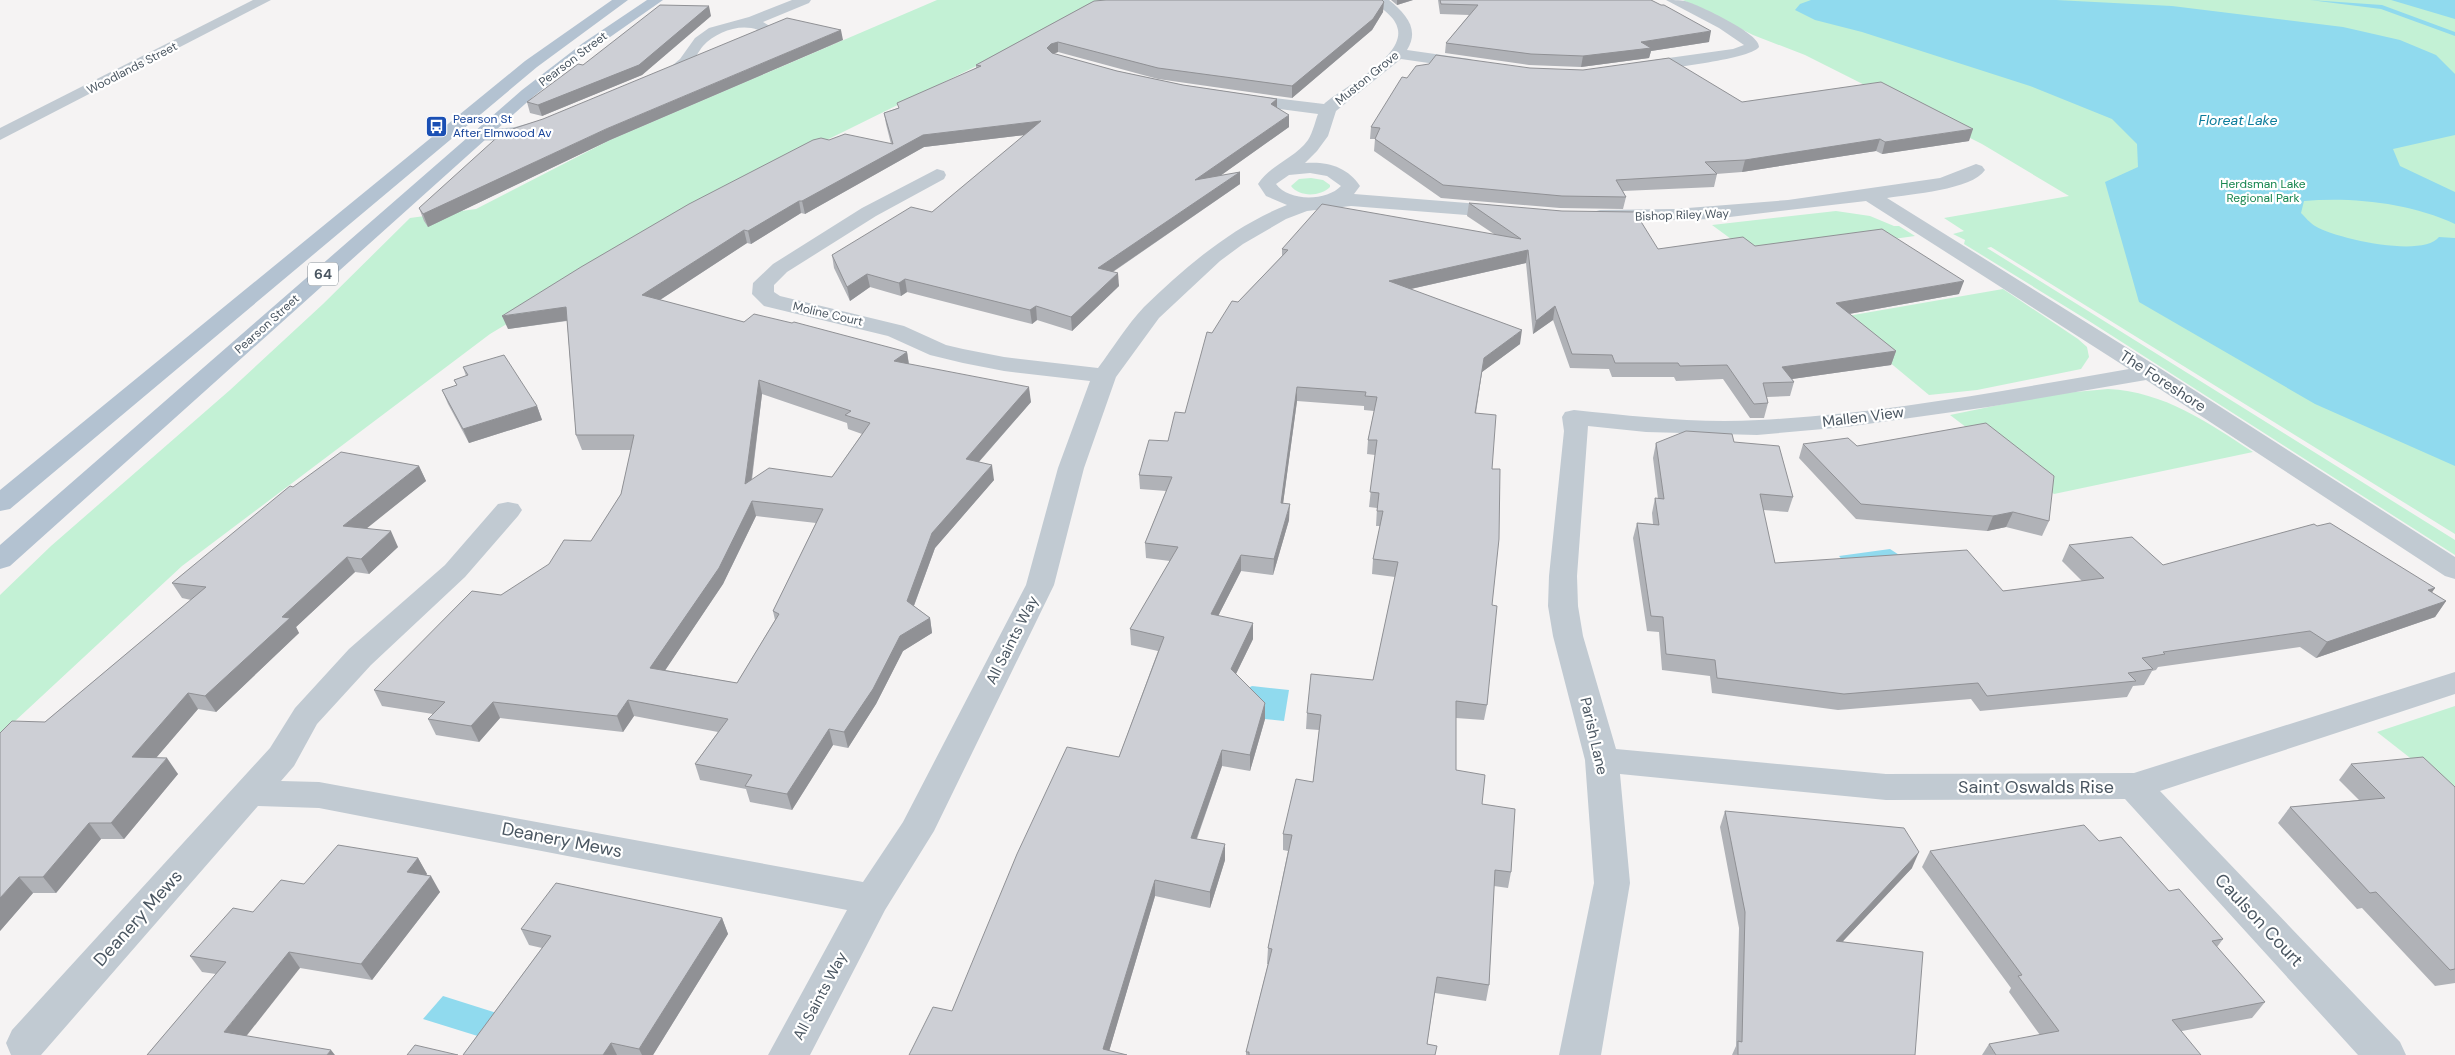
<svg xmlns="http://www.w3.org/2000/svg" width="2455" height="1055" viewBox="0 0 2455 1055" font-family="'DM Sans',sans-serif">
<style>
.green{fill:#c3f1d5}
.water{fill:#90daee}
.lines{fill:none;stroke-linecap:round;stroke-linejoin:round}
.stream{fill:#90daee;fill-rule:evenodd}
.street{fill:#c1cad2;fill-rule:evenodd}
.primary{fill:#b3c2d1;fill-rule:evenodd}
.wall{fill:#b0b2b7;fill-rule:evenodd}
.shaded-wall{fill:#909195}
.building{fill:#cdcfd5;stroke:#909195;fill-rule:evenodd}
.labels{text-anchor:middle;dominant-baseline:central;stroke-width:4.5;stroke-linejoin:round;paint-order:stroke}
.far-street-label{font-size:12px;fill:#4a5661;stroke:#fff}
.far-transit-label{font-size:12px;fill:#164399;stroke:#fff;text-anchor:start}
.far-park-label{font-size:12px;fill:#17864f;stroke:#fff}
.far-water-label{font-size:14px;font-style:italic;fill:#0c7c9b;stroke:#fff}
.shield{fill:#fff;stroke:#808990;stroke-width:1}
.shield-label{font-size:14px;font-weight:bold;fill:#4a5661}
.street-label{font-size:15px;fill:#4a5661;stroke:#fff}
.near-street-label{font-size:18px;fill:#4a5661;stroke:#fff}
</style>
<rect width="100%" height="100%" fill="#f5f3f3"/>
<g class="green">
<polygon points="937,0 1110,0 756,175 490,334 182,566 0,735 0,595 51,546 230,390 323,304 410,218 476,209 610,140"/>
<polygon points="1683,0 2455,0 2455,534 1991,247 1987,248 2455,540 2455,555 2089,321 1964,244 1965,240 1953,234 1964,231 1944,218 2069,196 1982,144 1805,55 1753,35"/>
<path d="M1311 178 1323 180 1330 185V187C1320 197 1299 197 1291 186L1299 179Z"/>
<polygon points="1836,211 1870,216 1894,226 1899,226 1915,236 1757,258 1712,225"/>
<polygon points="2003,289 2078,339 2087,347 2089,357 2081,369 1977,390 1929,395 1836,318"/>
<path d="M2108 389C2165 392 2207 422 2253 452L2054 494 1950 415 2053 394Z"/>
<polygon points="2455,706 2455,793 2377,732"/>
</g>
<g class="water">
<path d="M1811 0H2056L2172 6 2343 27 2400 40 2436 55 2455 74V135L2393 149 2400 166 2455 192V224C2409 203 2354 197 2304 201L2301 213C2305 217 2310 223 2315 226 2337 239 2423 258 2439 237L2455 238V466L2315 404 2139 302 2105 182 2138 167 2137 144 2112 119 2030 86 1862 32 1815 20 1795 10 1800 4Z"/>
<polygon points="2391,0 2455,0 2455,19"/>
<polygon points="1890,549 1910,562 1852,571 1839,556"/>
<polygon points="1252,686 1289,690 1284,721 1265,719 1239,693"/>
<polygon points="443,996 503,1015 484,1038 423,1019"/>
</g>
<g class="lines">
<polygon class="stream" points="2310,0 2382,5 2455,32 2455,36 2381,9"/>
<g class="street">
<polygon points="253,0 271,0 0,140 0,128"/>
<path d="M792 0H811L809 3 763 22 773 28 770 36 735 50 730 48 727 45 730 42 758 30C740 23 716 32 703 46 694 57 692 70 676 74L668 69 680 59 695 38 709 28 749 17Z"/>
<path d="M1374 0H1389C1406 14 1420 29 1407 50L1470 59 1478 64 1470 69 1401 59 1336 111 1328 136 1317 151 1305 163C1327 161 1348 167 1360 186L1354 194 1505 206 1512 208 1515 212 1512 216 1505 218 1351 206 1307 211 1286 219 1243 244 1220 261 1159 318 1116 377 1084 468 1054 585 934 831 885 910 810 1055H768L847 910 319 808 258 806 41 1055H11L6 1043 12 1030 270 748 295 708 349 649 445 565 498 504 508 502 518 504 522 510 518 516 465 577 371 665 317 724 294 766 281 781 319 782 863 882 903 822 1026 585 1058 468 1090 381 1004 371 963 363 930 355 888 336 764 306 752 294 753 283 773 264 862 208 937 169 944 171 946 175 944 179 876 216 787 272 774 285V292L780 296 904 326 946 345 963 349 1004 357 1098 368C1113 348 1127 325 1144 307 1185 267 1233 226 1287 205L1266 196 1258 184C1270 165 1294 159 1308 140 1313 132 1315 122 1318 114L1241 104 1235 103 1233 99 1235 95 1241 94 1324 104C1342 88 1403 58 1398 30 1396 16 1381 10 1374 0ZM1310 173 1327 176 1341 186C1327 201 1289 202 1276 184L1289 175Z"/>
<path d="M1666 0C1672 0 1680 0 1685 1 1699 5 1761 34 1759 47 1749 60 1660 69 1640 72L1634 70 1632 67 1640 62 1733 49 1744 45 1719 28Z"/>
<path d="M538 121 544 122 547 126 544 130C523 135 496 144 475 139L472 135 475 131 515 127Z"/>
<path d="M1976 164 1982 166 1985 170C1972 190 1910 194 1887 198L2158 367 2455 557V579L2445 576 2146 380 1988 407 1846 427 1757 435 1646 432 1588 426 1577 576 1578 606 1583 636 1616 749 1886 774 2134 773 2455 672V694L2160 791 2400 1042 2406 1055H2358L2125 799 1886 800 1620 774 1630 883 1601 1055H1559L1594 883 1585 760 1553 636 1548 606 1549 576 1564 431 1562 417 1565 412 1574 410C1634 416 1698 424 1759 420 1883 414 2006 390 2129 369L1866 201 1713 219 1600 222 1593 220 1590 216 1593 212 1600 210 1675 209 1788 200 1940 178Z"/>
</g>
<g class="primary">
<polygon points="612,0 628,0 537,67 10,509 0,511 0,490 525,61"/>
<polygon points="647,0 663,0 593,49 534,96 10,566 0,569 0,545 522,90 583,43"/>
</g>
</g>
<g class="wall">
<polygon points="1391,0 1413,0 1397,5"/>
<polygon points="1438,0 1651,0 1709,42 1651,51 1649,58 1581,67 1529,65 1445,53 1446,43 1469,15 1440,14"/>
<path d="M1094 1 1383 12 1372 30 1292 98 1158 79 1058 52 1054 54 1117 71 1183 85 1277 99V108L1289 127 1220 176 1240 172V184L1113 272 1119 286 1072 331 1037 320 1032 324 907 292 901 296 870 287 850 301 834 268 832 255 932 212 1025 135 924 147 805 214 801 213 751 244 747 243 660 300 744 322 907 352 909 364 1031 402 979 462 994 480 935 548 914 606 930 618 932 633 903 651 876 704 848 748 833 745 792 810 750 802 746 789 700 780 695 764 718 732 634 716 623 732 500 718 479 742 436 735 428 719 433 714 382 706 374 690 501 595 591 541 621 494 631 450H582L576 435 567 321 508 329 829 140 891 144 886 124 884 113 898 108 976 68V65ZM762 394 847 423 848 429 862 434 832 477 752 480ZM756 516 816 523 773 611 775 620 737 683 665 670 723 584Z"/>
<polygon points="711,16 642,75 542,116 530,113 527,102 583,65"/>
<polygon points="843,40 610,140 428,227 424,221 419,208"/>
<polygon points="1742,102 1969,141 1882,154 1876,151 1742,172 1716,174 1717,174 1714,187 1623,191 1626,197 1623,209 1560,208 1441,198 1374,151 1375,139 1370,139 1371,127"/>
<polygon points="1469,203 1658,249 1755,246 1959,294 1849,314 1896,351 1891,365 1792,379 1794,382 1790,396 1767,397 1768,403 1764,418 1750,418 1723,379 1676,381 1674,377 1612,377 1609,369 1570,368 1553,320 1533,334 1526,263 1411,289 1520,344 1482,372 1476,413 1492,469 1492,605 1487,705 1484,720 1456,718 1456,770 1482,804 1511,872 1508,888 1494,886 1489,985 1486,1001 1435,993 1427,1044 1435,1055 1246,1055 1246,1052 1268,964 1267,964 1268,948 1288,851 1283,850 1283,834 1313,782 1319,730 1306,729 1307,713 1373,680 1395,577 1372,574 1373,559 1380,526 1376,526 1377,508 1369,507 1375,455 1367,454 1368,440 1374,411 1364,410 1364,406 1297,401 1283,504 1289,520 1273,575 1241,571 1218,616 1253,639 1236,674 1265,703 1265,719 1250,771 1222,766 1197,839 1225,860 1210,908 1155,896 1109,1051 952,1011 1119,757 1158,651 1131,645 1130,629 1170,561 1146,558 1145,543 1166,491 1140,489 1139,475 1168,441 1185,413 1212,333 1238,302 1282,256 1282,249 1494,234 1467,216"/>
<polygon points="463,367 537,406 542,420 469,443 448,404 442,390 457,386 454,380 466,376"/>
<polygon points="1734,442 1793,497 1788,512 1763,510 1775,563 2003,591 2082,581 2062,561 2069,545 2163,565 2432,593 2446,601 2435,617 2316,658 2300,647 2158,667 2156,670 2152,671 2144,685 2133,686 2127,697 1980,711 1971,699 1838,710 1712,693 1710,676 1662,670 1659,632 1647,631 1633,538 1637,523 1653,524 1652,513 1655,498 1658,499 1653,458 1656,443"/>
<polygon points="1803,444 1857,446 2049,521 2042,536 2006,527 1987,531 1856,519 1799,458"/>
<polygon points="419,466 426,481 366,528 398,547 369,574 355,572 296,627 299,633 216,712 198,709 156,758 178,774 124,839 101,839 56,893 33,893 0,931 45,722 191,600 182,598 172,583 293,487"/>
<polygon points="2351,764 2455,787 2455,983 2435,986 2362,908 2357,909 2278,823 2290,807 2359,800 2339,780"/>
<polygon points="1725,811 1912,868 1843,941 1915,1055 1732,1055 1736,1046 1739,928 1720,827"/>
<polygon points="2099,841 2169,891 2223,939 2217,947 2265,1002 2252,1018 2182,1031 2040,1035 2009,992 2011,988 1922,867 1930,851"/>
<polygon points="418,858 427,874 426,875 440,892 372,980 300,968 147,1055 216,974 202,972 190,956 253,912 304,884"/>
<polygon points="722,918 728,934 653,1055 463,1055 542,948 529,945 521,929"/>
<polygon points="1989,1044 1996,1055 1982,1055"/>
</g>
<g class="shaded-wall">
<polygon points="1397,0 1413,0 1397,5"/>
<polygon points="1384,2 1383,12 1372,30 1292,98 1292,86"/>
<polygon points="709,6 711,16 642,75 542,116 538,105"/>
<polygon points="841,30 843,40 610,140 428,227 423,214 606,129"/>
<polygon points="1711,31 1709,42 1651,51 1649,58 1581,67 1583,56 1641,42"/>
<polygon points="1058,42 1058,52 1052,54 1047,48 1051,44"/>
<polygon points="1277,99 1277,111 1271,104"/>
<polygon points="1289,115 1289,127 1196,193 1195,180"/>
<polygon points="1041,121 1042,133 924,147 805,214 802,201 923,135"/>
<polygon points="1973,129 1969,141 1882,154 1885,142"/>
<polygon points="1880,139 1876,151 1742,172 1745,160"/>
<polygon points="1240,172 1240,184 1099,281 1098,268"/>
<polygon points="799,201 801,213 751,244 748,231"/>
<polygon points="744,230 747,243 646,309 642,295"/>
<polygon points="1528,250 1526,263 1388,294 1389,281"/>
<polygon points="1118,273 1119,286 1072,331 1071,317"/>
<polygon points="867,274 870,287 850,301 847,287"/>
<polygon points="905,279 907,292 901,296 899,283"/>
<polygon points="1964,281 1959,294 1832,317 1836,303"/>
<polygon points="1036,306 1037,320 1032,324 1030,310"/>
<polygon points="1555,306 1553,320 1533,334 1536,321"/>
<polygon points="566,307 571,320 508,329 502,316"/>
<polygon points="1522,330 1520,344 1482,372 1473,427 1484,358"/>
<polygon points="1896,351 1891,365 1778,381 1782,367"/>
<polygon points="907,352 909,366 894,361"/>
<polygon points="759,380 762,394 749,499 745,484"/>
<polygon points="1029,387 1031,402 968,474 966,459"/>
<polygon points="1297,387 1297,401 1281,518 1281,503"/>
<polygon points="537,406 542,420 469,443 463,429"/>
<polygon points="992,465 994,480 935,548 910,616 907,601 932,533"/>
<polygon points="419,466 426,481 351,541 343,526"/>
<polygon points="752,501 756,516 723,584 656,684 650,668"/>
<polygon points="1290,504 1289,520 1273,575 1274,559"/>
<polygon points="2013,512 2006,527 1987,531 1993,516"/>
<polygon points="391,531 398,547 369,574 361,559"/>
<polygon points="1241,555 1241,571 1211,630 1211,614"/>
<polygon points="347,557 355,572 296,627 299,633 216,712 205,696 282,617"/>
<polygon points="2435,588 2424,604 2428,590"/>
<polygon points="2446,601 2435,617 2316,658 2327,642"/>
<polygon points="930,618 932,633 903,651 876,704 848,748 844,732 900,636"/>
<polygon points="1253,623 1253,639 1231,684 1231,669"/>
<polygon points="188,693 198,709 143,773 132,757"/>
<polygon points="628,700 634,716 623,732 617,716"/>
<polygon points="493,702 500,718 479,742 471,726"/>
<polygon points="1265,703 1265,719 1250,771 1250,755"/>
<polygon points="829,729 833,745 792,810 787,794"/>
<polygon points="1222,750 1222,766 1191,854 1191,838"/>
<polygon points="167,758 178,774 124,839 111,823"/>
<polygon points="89,823 101,839 56,893 43,877"/>
<polygon points="1225,844 1225,860 1210,908 1210,892"/>
<polygon points="1919,852 1912,868 1828,957 1836,941"/>
<polygon points="418,858 427,874 416,888 407,872"/>
<polygon points="431,876 440,892 372,980 361,964"/>
<polygon points="19,877 33,893 0,931 0,898"/>
<polygon points="1155,880 1155,896 1108,1055 1103,1049"/>
<polygon points="722,918 728,934 653,1055 642,1055 639,1049"/>
<polygon points="289,952 300,968 237,1048 224,1032"/>
<polygon points="611,1043 617,1055 603,1055"/>
<polygon points="331,1050 335,1055 327,1055"/>
</g>
<g class="building">
<path d="M1106 0H1382L1384 2 1373 19 1292 86 1158 68 1058 42 1051 44 1047 48 1052 53 1117 71 1183 85 1277 99 1271 104 1289 115 1195 180 1240 172 1098 268 1118 273 1071 317 1036 306 1030 310 905 279 899 283 867 274 847 287 832 255 911 207 932 212 1041 121 923 135 802 201H799L748 231 744 230 642 295 744 322 754 314 792 323 794 322 907 352 894 361 1029 387 966 459 992 465 932 533 907 601 930 618 900 636 873 689 844 732 829 729 787 794 745 786 752 775 695 764 728 719 628 700 617 716 493 702 471 726 428 719 445 702 374 690 472 591 501 595 549 564 564 540 591 541 621 494 634 435H576L566 307 502 316 581 267 689 204 813 140 821 138 829 140 845 134 893 144 884 113 899 108 897 103 981 66 976 65 1094 1ZM759 380 851 411 845 415 870 423 832 477 769 468 745 484ZM752 501 823 509 773 611 779 614 737 683 650 668 719 568Z"/>
<polygon points="1440,0 1651,0 1661,5 1664,5 1711,31 1641,42 1651,48 1583,56 1531,54 1446,43 1478,5 1441,4"/>
<polygon points="660,5 709,6 639,65 538,105 527,102 578,64 583,65"/>
<polygon points="787,18 841,30 606,129 423,214 419,208 503,132 543,119"/>
<polygon points="1436,55 1530,68 1583,70 1669,58 1742,102 1881,82 1973,129 1885,142 1880,139 1745,160 1705,162 1717,174 1616,180 1626,197 1562,196 1443,185 1375,139 1380,128 1371,127 1402,77 1407,78 1416,66 1429,64"/>
<polygon points="1469,203 1562,211 1635,212 1658,249 1743,237 1755,246 1882,229 1964,281 1836,303 1896,351 1782,367 1794,382 1763,383 1768,403 1754,404 1727,365 1680,366 1678,363 1615,363 1612,355 1572,354 1555,306 1536,321 1528,250 1389,281 1522,330 1484,358 1475,413 1496,415 1492,469 1500,469 1499,539 1492,605 1497,606 1487,705 1456,701 1456,770 1485,775 1482,804 1515,809 1511,872 1495,870 1489,985 1437,977 1427,1044 1437,1046 1435,1055 1249,1055 1249,1052 1246,1052 1272,949 1268,948 1292,835 1283,834 1296,779 1313,782 1321,715 1307,713 1311,674 1373,680 1398,562 1373,559 1383,511 1377,511 1379,493 1370,492 1377,440 1368,440 1377,397 1365,396 1366,392 1297,387 1281,503 1290,504 1274,559 1241,555 1211,614 1253,623 1231,669 1265,703 1250,755 1222,750 1191,838 1225,844 1210,892 1155,880 1103,1049 1127,1055 909,1055 933,1007 952,1011 1017,854 1067,747 1119,757 1164,637 1130,629 1178,547 1145,543 1172,477 1139,475 1149,440 1168,441 1175,412 1185,413 1207,332 1212,333 1232,301 1238,302 1288,250 1282,249 1322,204 1521,239"/>
<polygon points="504,355 537,406 463,429 442,390 457,385 454,380 468,375 463,367"/>
<polygon points="1986,423 2054,476 2049,521 2013,512 1993,516 1861,504 1803,444 1848,438 1857,446"/>
<polygon points="1686,431 1732,434 1734,442 1779,446 1793,497 1760,494 1775,563 1967,550 2003,591 2104,578 2069,545 2132,537 2163,565 2314,524 2317,526 2330,523 2435,588 2428,590 2446,601 2327,642 2310,631 2163,652 2165,654 2142,658 2153,669 2128,673 2136,681 1987,696 1978,683 1844,694 1717,678 1715,660 1666,654 1663,617 1651,616 1637,523 1659,525 1655,498 1664,499 1656,443"/>
<polygon points="341,452 419,466 343,526 391,531 361,559 347,557 282,617 290,618 205,696 188,693 132,757 167,758 111,823 89,823 43,877 19,877 0,898 0,733 12,721 45,722 206,587 172,583 290,486 293,487"/>
<polygon points="2423,757 2455,787 2455,969 2450,970 2376,892 2370,893 2290,807 2385,798 2351,764"/>
<polygon points="1725,811 1904,828 1919,852 1836,941 1923,952 1915,1055 1738,1055 1738,1041 1742,1042 1745,912"/>
<polygon points="2084,825 2099,841 2121,837 2169,891 2179,889 2223,939 2212,941 2265,1002 2172,1020 2201,1055 1996,1055 1989,1044 2059,1031 2018,976 2022,975 1930,851"/>
<polygon points="338,845 418,858 407,872 431,876 361,964 289,952 224,1032 331,1050 327,1055 147,1055 226,962 190,956 233,908 253,912 281,880 304,884"/>
<polygon points="556,883 722,918 639,1049 611,1043 603,1055 463,1055 551,936 521,929"/>
<polygon points="415,1045 458,1055 407,1055"/>
</g>
<defs>
<symbol id="bus-square" viewBox="-11 -11 22 22"><rect x="-9" y="-9" width="18" height="18" rx="4" fill="#1a4fb4" stroke="#fff"/><path d="M-5-6H5V4H4V6H2V4H-2V6H-4V4H-5ZM-3.5-4V0h7V-4ZM-3.5 1.2v1.5H-2V1.2ZM2 1.2v1.5H3.5V1.2Z" fill="#fff"/></symbol>
</defs>
<g fill-rule="evenodd">
<use href="#bus-square" x="424" y="114" width="25" height="25"/>
</g>
<g class="labels">
<g class="far-street-label">
<text transform="translate(573 59) rotate(-37)">Pearson Street</text>
<text transform="translate(132 68) rotate(-27)">Woodlands Street</text>
<text transform="translate(1367 78) rotate(-39)">Muston Grove</text>
<text transform="translate(1682 215) rotate(-2)">Bishop Riley Way</text>
<text transform="translate(828 314) rotate(13)">Moline Court</text>
<text transform="translate(267 324) rotate(-42)">Pearson Street</text>
</g>
<g class="far-transit-label">
<text x="453" y="119">Pearson St<tspan x="453" dy="14">After Elmwood Av</tspan></text>
</g>
<g class="far-park-label">
<text x="2263" y="184">Herdsman Lake<tspan x="2263" dy="14">Regional Park</tspan></text>
</g>
<g class="far-water-label">
<text x="2238" y="120">Floreat Lake</text>
</g>
<rect class="shield" x="308" y="262.5" width="30" height="23" rx="4"/>
<g class="shield-label">
<text x="323" y="274">64</text>
</g>
<g class="street-label">
<text transform="translate(2163 381) rotate(33)">The Foreshore</text>
<text transform="translate(1863 417) rotate(-7)">Mallen View</text>
<text transform="translate(1012 640) rotate(-63)">All Saints Way</text>
<text transform="translate(1594 736) rotate(77)">Parish Lane</text>
<text transform="translate(820 996) rotate(-62)">All Saints Way</text>
</g>
<g class="near-street-label">
<text x="2036" y="787">Saint Oswalds Rise</text>
<text transform="translate(562 840) rotate(11)">Deanery Mews</text>
<text transform="translate(138 918) rotate(-48)">Deanery Mews</text>
<text transform="translate(2259 920) rotate(47)">Caulson Court</text>
</g>
</g>
</svg>
